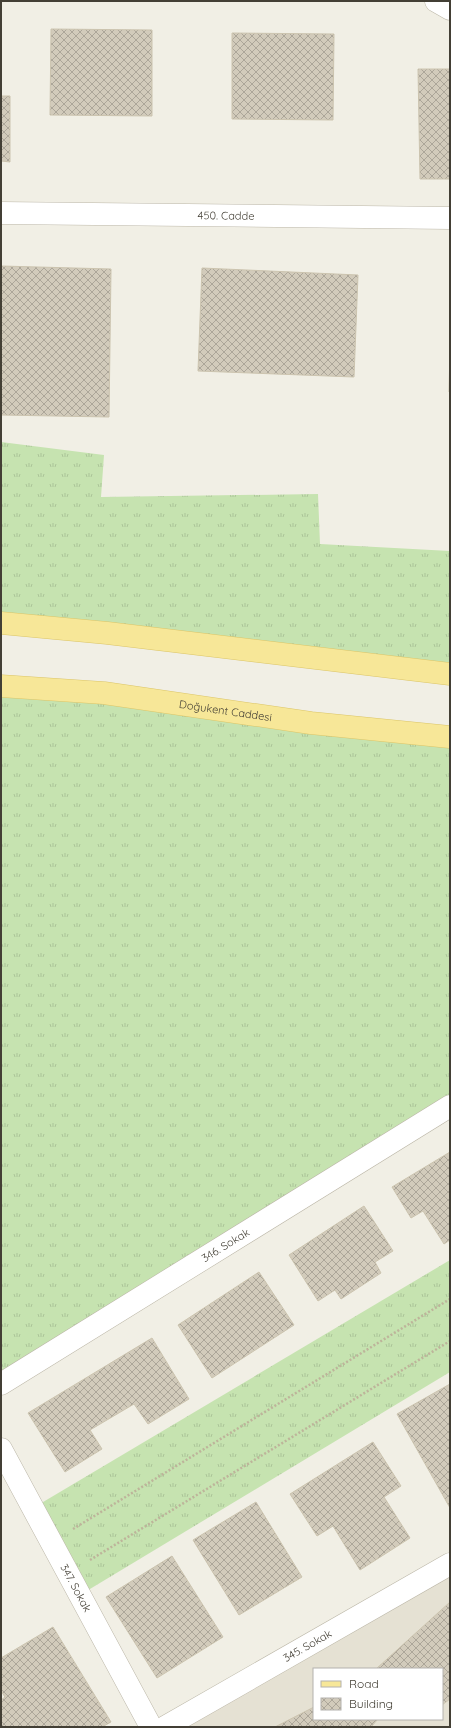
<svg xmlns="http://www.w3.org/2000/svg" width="451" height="1728" viewBox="0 0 451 1728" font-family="Quicksand,sans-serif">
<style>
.residential{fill:#e5e1d3;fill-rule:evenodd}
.grass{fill:url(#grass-tufts)}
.building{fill:url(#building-cross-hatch);stroke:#ccc4af}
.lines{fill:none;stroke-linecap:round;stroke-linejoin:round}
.minor-casing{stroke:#bcb7a8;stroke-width:23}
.major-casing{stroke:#dbc569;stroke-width:23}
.path{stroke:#bdb49a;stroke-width:2.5;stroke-dasharray:2 2;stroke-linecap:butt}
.minor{stroke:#fff;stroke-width:22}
.major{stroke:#f7e798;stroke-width:22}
.labels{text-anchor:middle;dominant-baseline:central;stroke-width:3.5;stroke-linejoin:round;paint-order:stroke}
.street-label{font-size:11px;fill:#433f35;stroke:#fff}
</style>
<defs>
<pattern id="grass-tufts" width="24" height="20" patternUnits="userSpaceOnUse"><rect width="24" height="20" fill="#c6e3b0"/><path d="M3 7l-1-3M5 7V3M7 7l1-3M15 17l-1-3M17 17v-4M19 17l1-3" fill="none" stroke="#abc498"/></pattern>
<pattern id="building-cross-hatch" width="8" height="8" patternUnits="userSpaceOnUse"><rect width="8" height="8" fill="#d2cbbb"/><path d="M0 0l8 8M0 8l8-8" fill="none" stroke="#aca699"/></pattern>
</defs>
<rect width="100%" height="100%" fill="#f1efe5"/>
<path class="residential" d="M450 1568V1727H181ZM314 1669H442V1719H314Z"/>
<g class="grass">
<polygon points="1,442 104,455 101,497 318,494 320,544 450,551 450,674 1,623"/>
<polygon points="1,686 450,737 450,1106 1,1384"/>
<polygon points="450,1260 450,1372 80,1595 33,1508"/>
</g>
<g class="building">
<polygon points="51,29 152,30 152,116 50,115"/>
<polygon points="232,33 334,34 333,120 232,119"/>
<polygon points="418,69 450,69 450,179 420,179"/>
<polygon points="1,96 10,96 10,162 1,161"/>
<polygon points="1,266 111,269 109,417 1,415"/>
<polygon points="202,268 358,275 354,377 198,371"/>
<polygon points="450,348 450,392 449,392"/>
<polygon points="450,1152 450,1240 444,1244 423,1211 411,1218 392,1187"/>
<polygon points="364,1206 393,1251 375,1262 381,1273 341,1299 335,1290 318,1301 289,1255"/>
<polygon points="259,1272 294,1325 212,1378 178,1325"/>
<polygon points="152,1338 189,1399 148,1424 134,1404 90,1430 102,1449 65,1472 28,1413"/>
<polygon points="450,1384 450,1508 397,1414"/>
<polygon points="373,1442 401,1486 384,1497 410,1538 360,1570 333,1526 317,1536 290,1494"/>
<polygon points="256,1502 302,1577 239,1615 193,1540"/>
<polygon points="172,1556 223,1637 157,1678 106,1597"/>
<polygon points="450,1602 450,1699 442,1705 442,1669 376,1669"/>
<polygon points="53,1627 111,1722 102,1727 1,1727 1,1700 5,1697 1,1691 1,1658"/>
<polygon points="314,1707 314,1719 378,1719 371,1727 275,1727"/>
</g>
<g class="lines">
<defs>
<g id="minor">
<polyline points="436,1 450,9"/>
<path id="s1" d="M1 213 450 218"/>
<path id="s2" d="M1 1384 450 1106"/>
<path id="s3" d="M1 1449 151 1727"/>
<path id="s4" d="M165 1727 450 1564"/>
</g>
<g id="major">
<polyline points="1,623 107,633 450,674"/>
<path id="s5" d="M1 686 104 693 311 723 450 737"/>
</g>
</defs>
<use href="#minor" class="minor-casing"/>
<use href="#major" class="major-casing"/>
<g class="path">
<polyline points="73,1529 450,1299"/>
<polyline points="90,1560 450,1341"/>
</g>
<use href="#minor" class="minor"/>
<use href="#major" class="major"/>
</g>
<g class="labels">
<g class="street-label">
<text stroke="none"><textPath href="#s1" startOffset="225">450. Cadde</textPath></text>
<text stroke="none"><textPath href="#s5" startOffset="226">Doğukent Caddesi</textPath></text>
<text stroke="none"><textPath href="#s2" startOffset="264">346. Sokak</textPath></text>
<text stroke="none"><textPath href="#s3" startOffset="158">347. Sokak</textPath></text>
<text stroke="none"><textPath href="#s4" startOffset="164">345. Sokak</textPath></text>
</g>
</g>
<rect width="451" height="1728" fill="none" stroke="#433f35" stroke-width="4"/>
<rect x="313" y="1668" width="130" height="52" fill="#ffffff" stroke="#b4b2ae"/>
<rect x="321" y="1681" width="20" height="6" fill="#f7e798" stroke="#b4b2ae"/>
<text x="349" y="1688" font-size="12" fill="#433f35">Road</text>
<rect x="321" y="1698" width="20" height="12" fill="url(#building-cross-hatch)" stroke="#b4b2ae"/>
<text x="349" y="1708" font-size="12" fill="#433f35">Building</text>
</svg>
